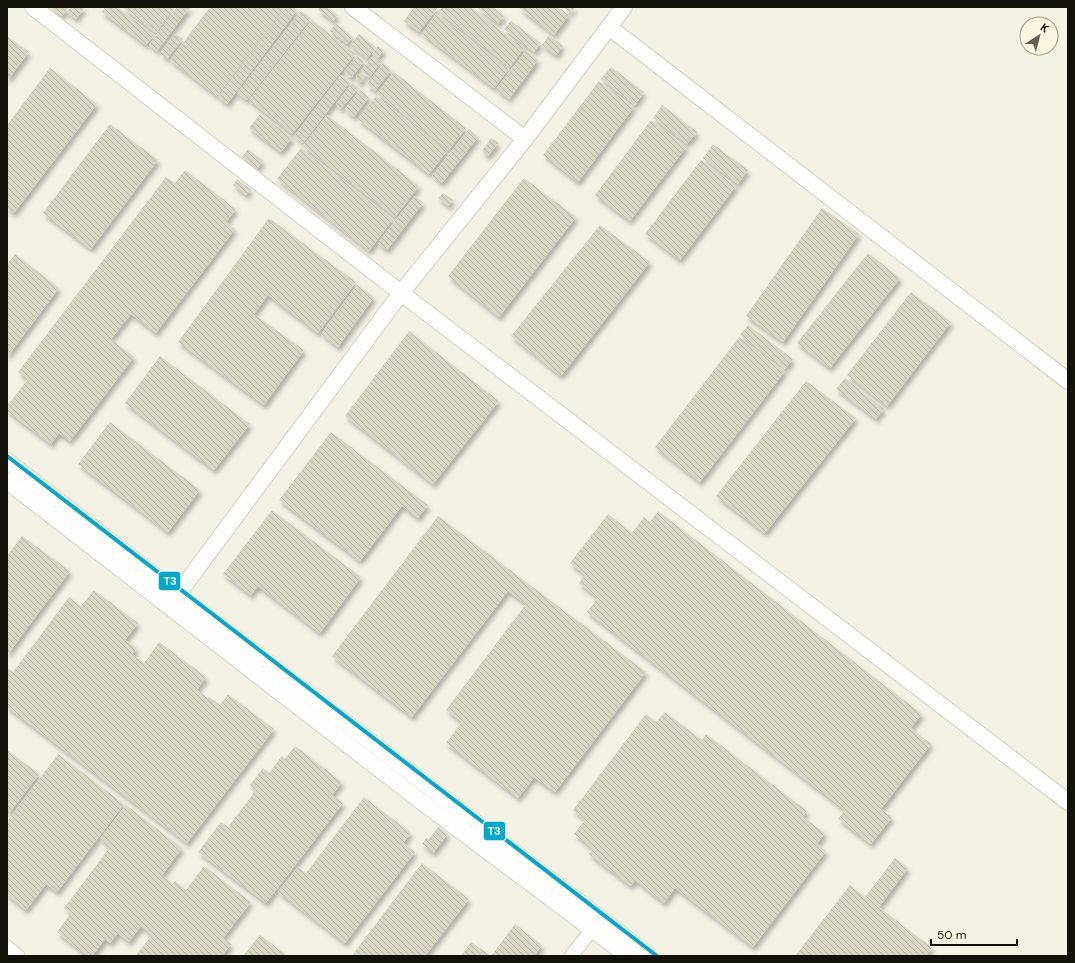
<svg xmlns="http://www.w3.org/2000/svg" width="1075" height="963" viewBox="0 0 1075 963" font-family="'DM Sans',sans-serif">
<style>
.building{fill:url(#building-back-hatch);filter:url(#shadow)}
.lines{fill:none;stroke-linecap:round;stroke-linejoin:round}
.minor-casing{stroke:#d1cfc5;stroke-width:15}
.tertiary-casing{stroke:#d1cfc5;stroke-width:18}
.minor{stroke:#fdfdfb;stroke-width:13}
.tertiary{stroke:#fdfdfb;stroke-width:16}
.tram-1-casing{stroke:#faf6df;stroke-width:7}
.tram-1{stroke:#00a9ce;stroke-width:4}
.line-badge{stroke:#faf6df;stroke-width:1.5}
.badge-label{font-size:11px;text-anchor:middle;font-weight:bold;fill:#fff}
</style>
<defs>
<pattern id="building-back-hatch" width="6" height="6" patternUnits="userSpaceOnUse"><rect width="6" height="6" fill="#d8d5c5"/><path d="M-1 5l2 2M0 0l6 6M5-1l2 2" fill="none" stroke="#b8b6a8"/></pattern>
<filter id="shadow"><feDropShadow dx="2.5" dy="4.5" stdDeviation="2" flood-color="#0004"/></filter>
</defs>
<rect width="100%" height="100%" fill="#f4f2e5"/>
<g class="building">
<polygon points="50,7 66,7 68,8 62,16"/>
<polygon points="71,7 85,7 76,19 67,12"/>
<polygon points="105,7 117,7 154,35 146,45 102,12"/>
<polygon points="122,7 175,7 156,33"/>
<polygon points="177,7 190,7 157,51 149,45"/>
<polygon points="210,7 285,7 217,96 170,60"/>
<polygon points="286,7 294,7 297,10 227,104 218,97"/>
<polygon points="320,7 327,7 337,15 333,21 318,10"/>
<polygon points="414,7 438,7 419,32 404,21"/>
<polygon points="442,7 470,7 524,48 510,67 438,12"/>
<polygon points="476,7 493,7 504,16 498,24"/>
<polygon points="518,7 558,7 569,15 554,35"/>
<polygon points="563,7 575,7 571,13"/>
<polygon points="301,11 311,18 247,100 237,93"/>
<polygon points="436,14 509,69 494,88 422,34"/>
<polygon points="312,20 355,54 292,134 249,100"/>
<polygon points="511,21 541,43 534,52 504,29"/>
<polygon points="336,23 353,37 347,44 330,31"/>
<polygon points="175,34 183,39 167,59 160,53"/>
<polygon points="359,34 376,47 367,58 350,45"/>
<polygon points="549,35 563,46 556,55 542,45"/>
<polygon points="7,36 29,52 7,81"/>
<polygon points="378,46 384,50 378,58 372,54"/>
<polygon points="526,51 538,60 509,99 496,89"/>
<polygon points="357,56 364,61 351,78 344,72"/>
<polygon points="373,56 381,62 369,78 361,71"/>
<polygon points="383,63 391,70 375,91 367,84"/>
<polygon points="611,67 644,92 635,105 601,79"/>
<polygon points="50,68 97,104 14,213 7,208 7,125"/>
<polygon points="394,72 466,128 449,150 377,94"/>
<circle cx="360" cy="78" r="4"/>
<polygon points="341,75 350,82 303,143 294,136"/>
<polygon points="599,81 634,107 578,182 543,155"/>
<polygon points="352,83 358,88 341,109 336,104"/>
<polygon points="360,90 369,97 354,117 345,109"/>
<polygon points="376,96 447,151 429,174 358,119"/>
<polygon points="662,105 697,132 687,144 653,118"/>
<polygon points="260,114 292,138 281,152 249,128"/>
<polygon points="327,115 419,186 395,217 303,146"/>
<polygon points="651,120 686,147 630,221 595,195"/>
<polygon points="110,124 158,160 91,249 43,213"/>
<polygon points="469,129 478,137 442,183 432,176"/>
<polygon points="491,138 498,143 488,156 482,151"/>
<polygon points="713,144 748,170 738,184 703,158"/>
<polygon points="301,148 393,219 369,251 277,179"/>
<polygon points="248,149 263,161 257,169 242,157"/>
<polygon points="701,160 736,186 680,260 645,234"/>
<polygon points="185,170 236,209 226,222 235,229 156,333 131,314 111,339 134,357 70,441 59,433 51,444 7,411 7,406 28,379 18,372 166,177 175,183"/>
<polygon points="524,178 576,217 499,317 448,276"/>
<polygon points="237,179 251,190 246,195 233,185"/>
<polygon points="443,193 453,200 448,206 438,198"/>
<polygon points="415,196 423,203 387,250 378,243"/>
<polygon points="822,208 859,234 783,342 746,316"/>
<polygon points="269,218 356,282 318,333 268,295 254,314 304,350 264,405 178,342"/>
<polygon points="600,225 650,262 561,376 511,336"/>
<polygon points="868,253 900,278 830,368 797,343"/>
<polygon points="15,254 59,288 7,357 7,264"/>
<polygon points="357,285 374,297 338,347 321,334"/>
<polygon points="911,292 951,322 887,406 847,375"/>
<polygon points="748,325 793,359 785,369 740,335"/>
<polygon points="409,331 499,401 433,484 345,416"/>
<polygon points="739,337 785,371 700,482 655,447"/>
<polygon points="160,356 250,424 214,470 125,403"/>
<polygon points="845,378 884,409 876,419 836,389"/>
<polygon points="806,381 856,418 765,533 716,496"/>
<polygon points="110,422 200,490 168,532 78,464"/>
<polygon points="331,432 428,505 418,518 402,506 360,561 279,500"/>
<polygon points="272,510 361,577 320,633 258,586 251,595 223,574"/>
<polygon points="658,511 922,714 911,728 931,744 881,809 892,817 871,844 838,819 845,810 587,612 598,598 579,583 585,575 570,563 608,514 632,533 644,517 650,522"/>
<polygon points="438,516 646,672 555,792 534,777 518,798 446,743 462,722 446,710 526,604 508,591 412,717 332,656"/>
<polygon points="22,536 70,571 7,655 7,556"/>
<polygon points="94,590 138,623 125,640 137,648 132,654 144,663 159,642 206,677 197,690 208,698 209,697 220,705 228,694 274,729 187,843 7,707 7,668 13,672 69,597 81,606"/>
<polygon points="665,712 702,740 706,734 807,811 803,817 825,833 817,844 826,851 753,947 675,888 664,903 635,880 631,886 589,854 593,849 574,834 585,820 573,810 646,714 656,722"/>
<polygon points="295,746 342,782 332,795 343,803 266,903 198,852 221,822 228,827 256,790 250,785 263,768 269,773 282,756 285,759"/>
<polygon points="7,750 39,774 7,816"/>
<polygon points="58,754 124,804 57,892 46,884 26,910 7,895 7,822"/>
<polygon points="364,797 411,833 403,843 415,852 345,943 278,892 298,867 306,873"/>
<polygon points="126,805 182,848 162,875 173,884 175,881 186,890 204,866 251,902 223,938 231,944 222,956 135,956 152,935 141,926 129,942 118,933 110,943 105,939 92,956 87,956 57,932 71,913 64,908 110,847 100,839"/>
<polygon points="438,827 448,834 433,853 422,844 426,838 429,839"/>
<polygon points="895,858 908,868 879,907 932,948 926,956 795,956 850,885 865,897"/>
<polygon points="422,863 469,899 425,956 356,956 353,954"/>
<polygon points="515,924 542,945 534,956 491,956"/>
<polygon points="260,935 288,956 243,956"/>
<polygon points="471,942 491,956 461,956"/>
</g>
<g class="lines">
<defs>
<g id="minor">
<polyline points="7,947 18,956"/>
<polyline points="571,956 598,922"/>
</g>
<g id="tertiary">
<polyline points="33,7 401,293 1068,802"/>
<polyline points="353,7 525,139"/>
<polyline points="609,27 1068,381"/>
<polyline points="7,461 178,594 649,956"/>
<polyline points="7,481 418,799 628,956"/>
<polyline points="172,602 401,293 525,139 624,7"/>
</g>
</defs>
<use href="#minor" class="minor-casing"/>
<use href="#tertiary" class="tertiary-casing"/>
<use href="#minor" class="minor"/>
<use href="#tertiary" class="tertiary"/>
<defs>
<polyline id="tram-1" points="7,456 657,956"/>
</defs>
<use href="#tram-1" class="tram-1-casing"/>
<use href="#tram-1" class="tram-1"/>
</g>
<g class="line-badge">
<rect x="158" y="571" width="23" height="20" rx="4" fill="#00a9ce"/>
<rect x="483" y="821" width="23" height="20" rx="4" fill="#00a9ce"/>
</g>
<g class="badge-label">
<text x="170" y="585">T3</text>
<text x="494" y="835">T3</text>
</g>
<rect width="1075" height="963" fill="none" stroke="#13120a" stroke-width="16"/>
<g transform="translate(1039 36) rotate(36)"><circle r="19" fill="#faf6df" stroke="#9e9b8a"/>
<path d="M0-3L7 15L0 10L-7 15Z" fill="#626057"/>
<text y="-6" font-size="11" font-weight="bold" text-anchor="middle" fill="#13120a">K</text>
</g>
<path d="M931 939v6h86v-6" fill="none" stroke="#13120a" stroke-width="2"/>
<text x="937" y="939" font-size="12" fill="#13120a" stroke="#faf6df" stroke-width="3" paint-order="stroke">50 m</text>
</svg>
